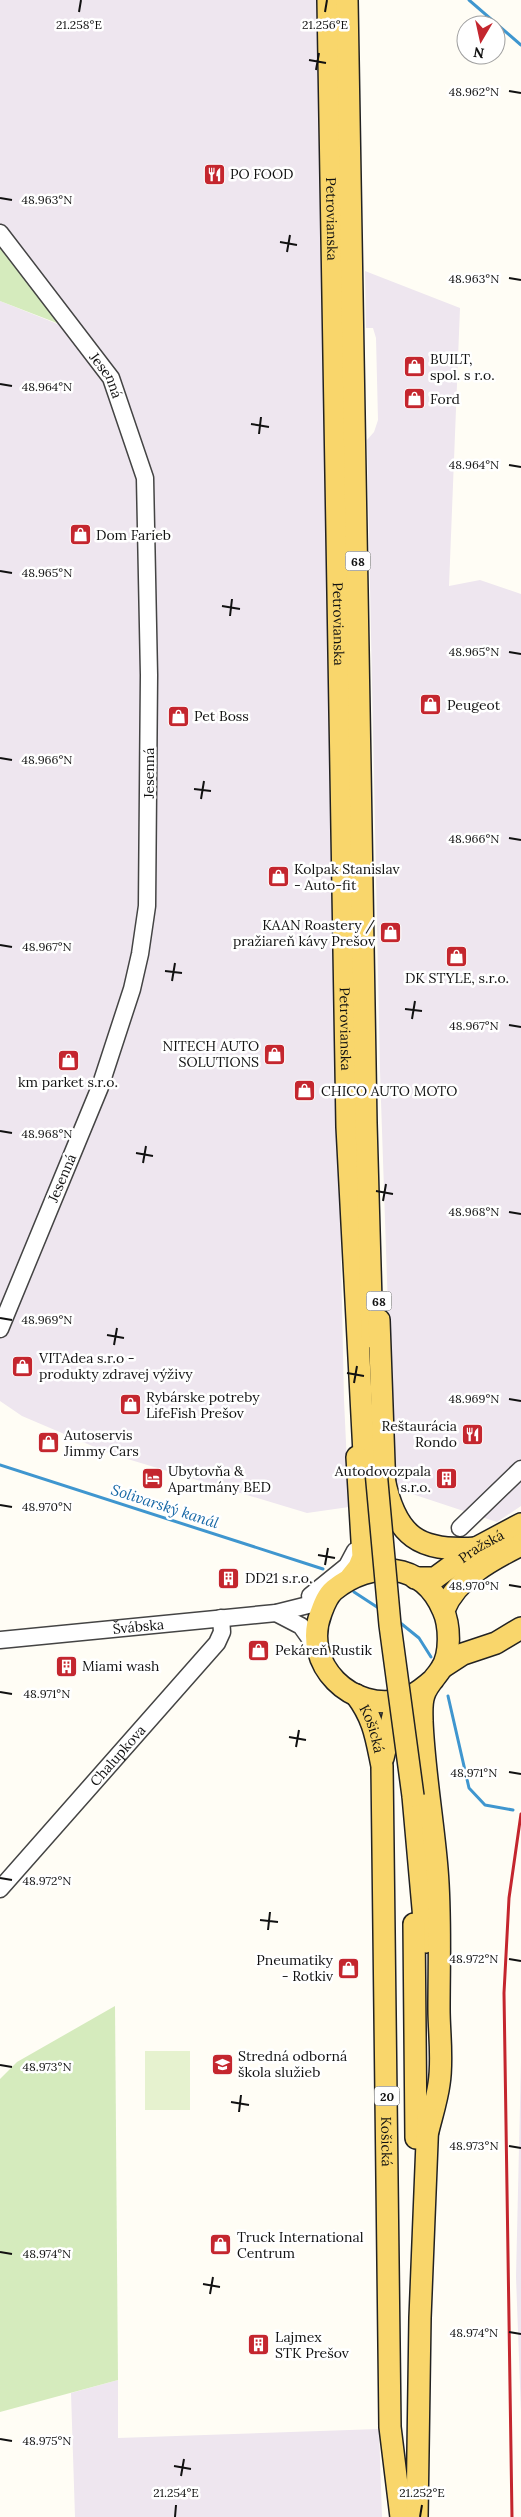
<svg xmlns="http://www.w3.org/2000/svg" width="521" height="2517" viewBox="0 0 521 2517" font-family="Lora,serif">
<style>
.industrial{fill:#eee6ef}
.green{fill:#d5ebbd}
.pitch{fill:#e6f2cf}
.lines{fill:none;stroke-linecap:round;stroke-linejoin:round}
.stream{stroke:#3f96cf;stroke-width:3}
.minor-casing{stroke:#444;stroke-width:19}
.major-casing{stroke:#222;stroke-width:24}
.minor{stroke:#fff;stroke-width:16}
.major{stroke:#f9d66b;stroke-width:21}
.rail{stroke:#c4262e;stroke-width:3}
.major-bridge-casing{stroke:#222;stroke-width:24;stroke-linecap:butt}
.major-bridge{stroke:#f9d66b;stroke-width:21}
.ticks{fill:none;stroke:#111;stroke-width:2}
.labels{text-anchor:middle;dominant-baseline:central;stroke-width:5;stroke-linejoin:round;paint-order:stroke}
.shield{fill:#fff;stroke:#585858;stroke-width:1}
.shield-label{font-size:12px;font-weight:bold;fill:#111}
.poi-label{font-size:14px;fill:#111;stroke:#fff;text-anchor:start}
.street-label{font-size:14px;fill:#111;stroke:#fff}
.water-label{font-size:15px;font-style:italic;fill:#1768a6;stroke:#fff}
.ticks-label{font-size:12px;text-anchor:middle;fill:#111;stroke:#fff;stroke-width:5;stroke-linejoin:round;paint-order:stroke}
</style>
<rect width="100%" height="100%" fill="#fffdf5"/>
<g class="industrial">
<polygon points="0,0 321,0 334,923 344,1400 349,1507 307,1513 111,1454 22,1416 0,1401 0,301 60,325 0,240"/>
<polygon points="365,271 460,308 449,586 480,580 521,594 521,1506 497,1522 394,1488 380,1071 367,440 374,432 378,420 376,338 373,328 366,328"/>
<polygon points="521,2061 521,2413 516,2277"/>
<polygon points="118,2380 118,2438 379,2429 382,2517 75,2517 71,2393"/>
</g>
<g class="green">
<polygon points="0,240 62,325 0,301"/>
<polygon points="115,2006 118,2380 0,2412 0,2079 17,2062"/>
</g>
<rect class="pitch" x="145" y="2051" width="45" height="59"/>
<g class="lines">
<g class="stream">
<polyline points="469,0 521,45"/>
<polyline points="0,1465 323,1569"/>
<polyline points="354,1592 380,1609"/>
<polyline points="398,1621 419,1638 431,1657"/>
<polyline points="448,1696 469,1788 485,1805 513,1810"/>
</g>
<defs>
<g id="minor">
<path id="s1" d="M0 233 111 378 145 478 149 675 147 906 140 954 132 989 100 1087 0 1329"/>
<polyline points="460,1528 521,1469"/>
<polyline points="310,1596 347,1566 355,1551"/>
<polyline points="276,1613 301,1626 316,1647"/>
<path id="s2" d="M0 1640 276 1613 312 1604 331 1593"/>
<path id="s3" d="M0 1889 217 1643 222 1632 221 1618"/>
</g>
<g id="major">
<path id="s4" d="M328 0 347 1127 365 1473"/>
<polyline points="347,0 366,1123 372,1337"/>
<polyline points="379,1320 385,1492"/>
<path d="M384 1479C396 1537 419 1552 476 1548"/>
<polyline points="351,1577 359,1567 363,1557 357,1457"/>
<path id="s5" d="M415 1578H435L476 1548 521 1524"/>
<path d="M444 1610C456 1579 491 1560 521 1545"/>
<polyline points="443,1667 463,1654 496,1643 521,1628"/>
<path id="s6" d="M356 1695C374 1719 376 1737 382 1766L390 2427 401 2517"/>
<polyline points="383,1758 394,1712 403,1699"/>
<polyline points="413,1796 426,1942"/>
<polyline points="414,1924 416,2138"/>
<path d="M428 2131C432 2115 437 2099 439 2084 443 2060 439 2033 439 2009 439 1963 441 1916 437 1869 433 1820 424 1770 422 1721 422 1712 421 1703 424 1695 427 1685 436 1677 441 1669 451 1655 450 1625 443 1610 422 1561 371 1560 334 1590 327 1596 324 1605 321 1613 301 1664 352 1714 404 1699 416 1695 424 1687 433 1680"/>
<polyline points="417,2517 420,2318 428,2117"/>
</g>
</defs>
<use href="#minor" class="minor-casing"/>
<use href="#major" class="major-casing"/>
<use href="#minor" class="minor"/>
<use href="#major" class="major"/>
<polyline class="rail" points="512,2517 504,1993 509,1898 521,1814"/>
<defs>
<polyline id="major-bridge" points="376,1471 390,1625 413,1796"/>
</defs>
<use href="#major-bridge" class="major-bridge-casing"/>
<use href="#major-bridge" class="major-bridge"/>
</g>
<path class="ticks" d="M79 12 81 0M325 12 327 0M309 60 326 63M316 70 319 53M509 91 521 93M0 198 12 200M280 242 297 245M287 252 290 235M509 278 521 280M0 384 12 386M251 424 269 427M259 434 261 417M509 465 521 467M0 571 12 573M222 606 240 609M230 616 232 599M509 652 521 654M0 758 12 760M194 789 211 791M201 799 204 781M509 838 521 840M0 945 12 947M165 971 182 973M172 981 175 963M405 1009 422 1011M412 1019 415 1001M509 1025 521 1027M0 1131 12 1133M136 1153 153 1156M143 1163 146 1146M376 1191 393 1194M383 1201 386 1184M509 1212 521 1214M0 1318 12 1320M107 1335 124 1338M114 1345 117 1328M347 1373 364 1376M354 1383 357 1366M509 1399 521 1401M0 1505 12 1507M318 1555 335 1558M325 1565 328 1548M509 1585 521 1587M0 1692 12 1694M289 1737 306 1740M296 1747 299 1730M509 1772 521 1774M0 1878 12 1880M260 1920 278 1922M268 1930 270 1912M509 1959 521 1961M0 2065 12 2067M231 2102 249 2105M239 2112 241 2095M509 2146 521 2148M0 2252 12 2254M203 2284 220 2287M210 2294 213 2277M509 2332 521 2334M0 2439 12 2441M174 2466 191 2469M181 2476 184 2459M175 2517 176 2505M420 2517 422 2505"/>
<defs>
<symbol id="restaurant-square" viewBox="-11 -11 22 22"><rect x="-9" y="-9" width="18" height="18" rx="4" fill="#c4262e" stroke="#fff"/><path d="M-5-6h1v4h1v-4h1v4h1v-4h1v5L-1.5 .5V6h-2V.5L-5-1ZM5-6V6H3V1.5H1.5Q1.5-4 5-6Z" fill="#fff"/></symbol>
<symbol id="shop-square" viewBox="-11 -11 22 22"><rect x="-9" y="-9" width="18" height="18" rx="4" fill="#c4262e" stroke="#fff"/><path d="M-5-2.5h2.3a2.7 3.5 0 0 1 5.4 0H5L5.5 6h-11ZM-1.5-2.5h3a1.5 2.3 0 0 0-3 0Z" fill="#fff"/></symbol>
<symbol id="hotel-square" viewBox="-11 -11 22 22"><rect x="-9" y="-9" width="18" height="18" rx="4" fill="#c4262e" stroke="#fff"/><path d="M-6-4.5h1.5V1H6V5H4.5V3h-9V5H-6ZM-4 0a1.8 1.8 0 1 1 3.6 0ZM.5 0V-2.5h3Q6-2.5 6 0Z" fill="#fff"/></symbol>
<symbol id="building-square" viewBox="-11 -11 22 22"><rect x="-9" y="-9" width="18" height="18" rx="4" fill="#c4262e" stroke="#fff"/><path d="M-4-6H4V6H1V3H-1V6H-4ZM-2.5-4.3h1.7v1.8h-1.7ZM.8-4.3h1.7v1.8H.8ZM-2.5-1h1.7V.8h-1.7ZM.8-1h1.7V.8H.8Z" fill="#fff"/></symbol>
<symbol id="school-square" viewBox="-11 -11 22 22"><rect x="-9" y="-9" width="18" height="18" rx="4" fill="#c4262e" stroke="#fff"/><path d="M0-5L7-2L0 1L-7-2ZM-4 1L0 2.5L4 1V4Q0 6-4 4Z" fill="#fff"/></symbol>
</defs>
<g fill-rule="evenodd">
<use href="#restaurant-square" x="202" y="162" width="25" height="25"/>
<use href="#shop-square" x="402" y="354" width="25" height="25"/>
<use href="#shop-square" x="402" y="386" width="25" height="25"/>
<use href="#shop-square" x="68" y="522" width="25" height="25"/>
<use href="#shop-square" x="418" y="692" width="25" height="25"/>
<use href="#shop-square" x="166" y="704" width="25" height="25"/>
<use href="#shop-square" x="266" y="864" width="25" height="25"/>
<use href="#shop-square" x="378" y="920" width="25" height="25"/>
<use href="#shop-square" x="444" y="944" width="25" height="25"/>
<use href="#shop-square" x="262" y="1042" width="25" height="25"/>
<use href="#shop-square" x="56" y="1048" width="25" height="25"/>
<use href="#shop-square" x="292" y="1078" width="25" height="25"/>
<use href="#shop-square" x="10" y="1354" width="25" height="25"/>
<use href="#shop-square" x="118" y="1392" width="25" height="25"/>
<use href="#restaurant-square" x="460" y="1422" width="25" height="25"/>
<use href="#shop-square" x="36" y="1430" width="25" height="25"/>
<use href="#hotel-square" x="140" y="1466" width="25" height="25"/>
<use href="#building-square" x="434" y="1466" width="25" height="25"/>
<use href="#building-square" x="216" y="1566" width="25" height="25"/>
<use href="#shop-square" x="246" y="1638" width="25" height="25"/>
<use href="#building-square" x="54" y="1654" width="25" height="25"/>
<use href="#shop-square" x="336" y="1956" width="25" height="25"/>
<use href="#school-square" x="210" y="2052" width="25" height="25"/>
<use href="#shop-square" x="208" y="2232" width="25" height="25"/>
<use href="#building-square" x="246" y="2332" width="25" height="25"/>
</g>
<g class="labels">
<g class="shield">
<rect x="345.5" y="551.5" width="25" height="19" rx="4"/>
<rect x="366.5" y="1291.5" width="25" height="19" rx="4"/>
<rect x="374.5" y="2086.5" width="25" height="19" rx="4"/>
</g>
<g class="shield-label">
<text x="358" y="561">68</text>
<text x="379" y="1301">68</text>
<text x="387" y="2096">20</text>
</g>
<g class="poi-label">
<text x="230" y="174">PO FOOD</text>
<text x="430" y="359">BUILT,<tspan x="430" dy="16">spol. s r.o.</tspan></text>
<text x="430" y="399">Ford</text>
<text x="96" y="535">Dom Farieb</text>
<text x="447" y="705">Peugeot</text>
<text x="194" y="716">Pet Boss</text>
<text x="294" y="869">Kolpak Stanislav<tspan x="294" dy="16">- Auto-fit</tspan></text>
<text x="375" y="925" text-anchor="end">KAAN Roastery /<tspan x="375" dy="16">pražiareň kávy Prešov</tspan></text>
<text x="457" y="978" text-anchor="middle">DK STYLE, s.r.o.</text>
<text x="259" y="1046" text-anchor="end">NITECH AUTO<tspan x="259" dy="16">SOLUTIONS</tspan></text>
<text x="68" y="1082" text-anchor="middle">km parket s.r.o.</text>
<text x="321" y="1091">CHICO AUTO MOTO</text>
<text x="39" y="1358">VITAdea s.r.o -<tspan x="39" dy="16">produkty zdravej výživy</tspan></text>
<text x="146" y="1397">Rybárske potreby<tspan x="146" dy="16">LifeFish Prešov</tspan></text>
<text x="457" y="1426" text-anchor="end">Reštaurácia<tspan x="457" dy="16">Rondo</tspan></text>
<text x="64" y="1435">Autoservis<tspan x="64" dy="16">Jimmy Cars</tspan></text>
<text x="168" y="1471">Ubytovňa &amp;<tspan x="168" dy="16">Apartmány BED</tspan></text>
<text x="431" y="1471" text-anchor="end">Autodovozpala<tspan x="431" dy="16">s.r.o.</tspan></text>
<text x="245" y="1578">DD21 s.r.o.</text>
<text x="275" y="1650">Pekáreň Rustik</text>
<text x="82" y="1666">Miami wash</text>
<text x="333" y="1960" text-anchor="end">Pneumatiky<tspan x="333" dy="16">- Rotkiv</tspan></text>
<text x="238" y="2056">Stredná odborná<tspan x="238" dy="16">škola služieb</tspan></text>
<text x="237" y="2237">Truck International<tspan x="237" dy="16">Centrum</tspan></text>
<text x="275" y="2337">Lajmex<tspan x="275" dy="16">STK Prešov</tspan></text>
</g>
<g class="street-label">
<text stroke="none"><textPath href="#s4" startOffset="219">Petrovianska</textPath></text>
<text stroke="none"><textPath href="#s1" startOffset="178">Jesenná</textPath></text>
<text stroke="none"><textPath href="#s4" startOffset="624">Petrovianska</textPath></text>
<text transform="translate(149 773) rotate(-90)">Jesenná</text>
<text stroke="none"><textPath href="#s4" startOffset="1029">Petrovianska</textPath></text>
<text transform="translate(62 1178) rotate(-67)">Jesenná</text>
<text stroke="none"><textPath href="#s5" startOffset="76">Pražská</textPath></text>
<text stroke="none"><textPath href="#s2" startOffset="139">Švábska</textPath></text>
<text stroke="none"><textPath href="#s6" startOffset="38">Košická</textPath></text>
<text stroke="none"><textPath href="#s3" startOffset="178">Chalupkova</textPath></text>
<text stroke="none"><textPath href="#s6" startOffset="452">Košická</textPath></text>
</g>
<g class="water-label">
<text transform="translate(165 1506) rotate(18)">Solivarský kanál</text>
</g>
</g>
<g class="ticks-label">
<text x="79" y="29">21.258°E</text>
<text x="325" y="29">21.256°E</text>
<text x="474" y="96">48.962°N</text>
<text x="47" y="204">48.963°N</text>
<text x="474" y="283">48.963°N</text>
<text x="47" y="391">48.964°N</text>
<text x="474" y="469">48.964°N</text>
<text x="47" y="577">48.965°N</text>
<text x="474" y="656">48.965°N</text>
<text x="47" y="764">48.966°N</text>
<text x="474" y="843">48.966°N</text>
<text x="47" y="951">48.967°N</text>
<text x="474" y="1030">48.967°N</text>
<text x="47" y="1138">48.968°N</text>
<text x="474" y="1216">48.968°N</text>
<text x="47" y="1324">48.969°N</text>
<text x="474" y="1403">48.969°N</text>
<text x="47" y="1511">48.970°N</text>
<text x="474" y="1590">48.970°N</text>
<text x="47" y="1698">48.971°N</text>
<text x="474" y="1777">48.971°N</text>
<text x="47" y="1885">48.972°N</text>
<text x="474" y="1963">48.972°N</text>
<text x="47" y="2071">48.973°N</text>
<text x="474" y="2150">48.973°N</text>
<text x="47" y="2258">48.974°N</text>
<text x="474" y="2337">48.974°N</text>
<text x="47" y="2445">48.975°N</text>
<text x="176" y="2497">21.254°E</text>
<text x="422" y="2497">21.252°E</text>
</g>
<g transform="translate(481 40) rotate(189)"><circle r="24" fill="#ffffff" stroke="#a0a0a0"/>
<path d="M0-4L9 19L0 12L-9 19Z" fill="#c4262e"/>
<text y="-8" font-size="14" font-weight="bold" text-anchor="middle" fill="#111111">N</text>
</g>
</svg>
